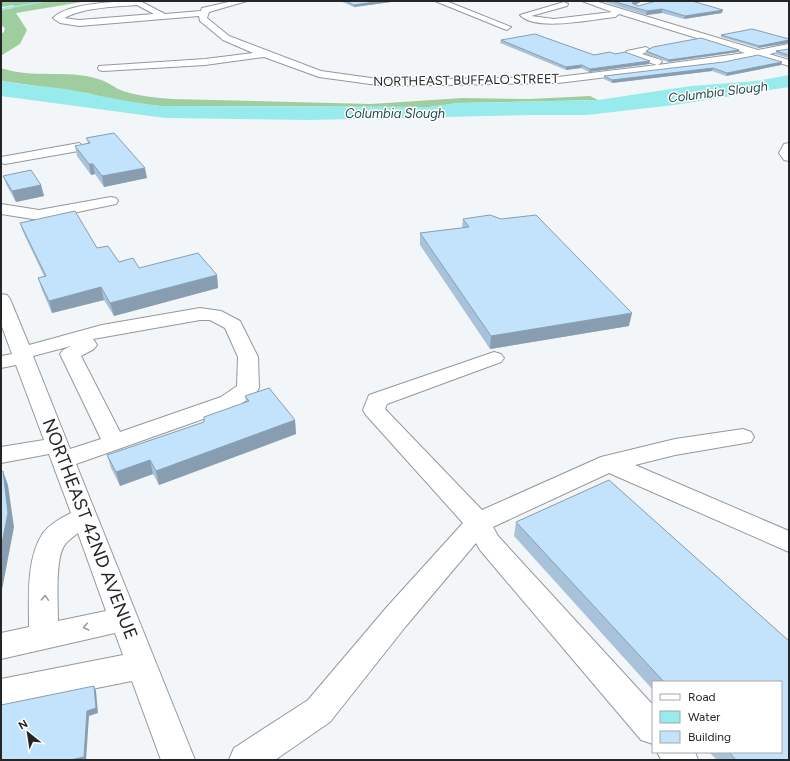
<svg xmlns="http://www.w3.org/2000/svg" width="790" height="761" viewBox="0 0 790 761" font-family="Figtree,sans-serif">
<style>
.forest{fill:#a0cd9f}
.water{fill:#98ebec}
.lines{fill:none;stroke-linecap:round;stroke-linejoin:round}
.stream{fill:#98ebec;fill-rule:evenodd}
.minor-casing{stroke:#95989a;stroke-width:2}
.minor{fill:#fff;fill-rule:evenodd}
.wall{fill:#a8c2d9}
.shaded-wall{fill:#889eb0}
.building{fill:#c3e2fc;stroke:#889eb0}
.oneway{stroke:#9c9d9d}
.labels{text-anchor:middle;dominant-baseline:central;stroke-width:3;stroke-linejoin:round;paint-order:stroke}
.far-street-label{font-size:13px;fill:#242526;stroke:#fff}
.far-water-label{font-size:13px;font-style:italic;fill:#214848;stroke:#fff}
.near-street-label{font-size:18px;fill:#242526;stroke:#fff}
</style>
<rect width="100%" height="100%" fill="#f3f6f8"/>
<g class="forest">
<polygon points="1,1 88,1 16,13 27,30 20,44 2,55 1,67 1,34 4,32 5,28 1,25 1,10 13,8 14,5 1,7"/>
<path d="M1 68C33 79 67 69 98 79 107 81 115 88 123 91 139 96 156 98 172 99L371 104 462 98 530 99 590 96 598 100 458 103 429 107 160 106 118 101 87 93 1 81Z"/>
</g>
<path class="water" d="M789 75V87L674 105 587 115H529L308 120 165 118 1 96V81C22 85 44 86 65 89 97 95 128 102 160 106L429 107 458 103 598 100 691 86 756 81Z"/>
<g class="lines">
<polygon class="stream" points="45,1 50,1 1,10 1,8"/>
<defs>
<g id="minor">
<path d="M140 1 165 14 201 11 202 8 233 1H247L209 12 207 18 229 36 321 71 385 80 558 77 657 65 627 55 625 53 627 51 646 47 651 50 642 54 661 60 662 62 658 65 745 53 619 14 615 17C594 19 535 32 520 15L564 2 568 4 567 6 531 16 554 19 612 12 582 1H595L758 50 789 44V50L769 54 789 60V66L757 56 723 63 558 83 385 86 319 77 264 57 205 65 103 71 99 70 98 68 99 66 205 59 253 53 223 40 200 21 199 16 79 26 60 23 53 18C66 3 120 1 140 1ZM137 5 154 14 79 20 64 18C86 7 113 7 137 5Z"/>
<polygon points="435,1 446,1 511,27 507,30 504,29"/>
<polygon points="79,143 86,147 84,150 5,164 1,163 1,157"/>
<polygon points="789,143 789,161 784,160 779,153 784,144"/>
<polygon points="111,197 116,198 118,201 116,204 39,220 1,214 1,204 39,210"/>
<path d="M1 294 7 295 10 299 29 345 102 325 200 308 221 311 240 321 258 357 259 388 256 393 237 407 76 464 195 760H161L132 681 1 707V679L123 655 115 633 1 659V633L29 627C29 597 26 559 43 533 50 524 61 518 71 513L49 454 1 463V447L44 440 16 365 1 368V356L12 354 1 324ZM200 320H210L225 328 238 357 237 386 221 397 120 432 81 356 94 349 97 345 93 339ZM71 346 63 350 60 354 101 439 70 449 33 356ZM78 533 106 611 58 621C58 603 55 560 64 546 67 541 73 537 78 533Z"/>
<polygon points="494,352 501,354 504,358 501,362 387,404 385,409 482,510 601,457 675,439 743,429 751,432 754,437 751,442 675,455 635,465 789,531 789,552 609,473 493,527 498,536 653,705 653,744 641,740 480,550 476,543 406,626 330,722 275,760 229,760 234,748 308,700 386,608 463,523 366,415 363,410 369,395"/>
<polygon points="657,752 695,752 698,760 661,760"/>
</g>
</defs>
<use href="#minor" class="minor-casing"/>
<use href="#minor" class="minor"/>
</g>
<g class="wall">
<polygon points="340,1 399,1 354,7"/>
<polygon points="601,1 642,1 635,5 638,6 722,13 684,19 662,13 646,15"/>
<polygon points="721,35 789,39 789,43 758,48 721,37"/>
<polygon points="501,40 594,55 649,64 589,72 581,68 566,70 500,43"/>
<polygon points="789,49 789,58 775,54 776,51"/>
<polygon points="739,50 738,52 668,62 646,54 646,51"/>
<polygon points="782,62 781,65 726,76 712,71 612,83 604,79 604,76"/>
<polygon points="86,138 147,178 104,187 95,174 91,175 77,156 75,146 88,143"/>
<polygon points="3,176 41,185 44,196 16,202 7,186"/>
<polygon points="463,219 629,326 490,349 420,245 420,233 462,228"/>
<polygon points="20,223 97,248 119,262 139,268 217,275 218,288 114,316 104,300 52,313 42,290 38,278 44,276 24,234"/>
<polygon points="245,396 295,420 296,434 159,485 153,474 120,486 111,468 107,455 204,422 246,402"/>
<polygon points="609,480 789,641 789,760 717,760 709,752 781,752 781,682 653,682 653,690 514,536 516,522"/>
</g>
<g class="shaded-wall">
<polygon points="381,1 399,1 354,7 354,5"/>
<polygon points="636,1 642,1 632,7 632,3"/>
<polygon points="662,9 662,13 646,15 647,11"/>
<polygon points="723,10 722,13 684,19 685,16"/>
<polygon points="789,40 789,43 758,48 759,46"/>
<polygon points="739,50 738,52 668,62 669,60"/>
<polygon points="650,61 649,64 589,72 590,69"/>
<polygon points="782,62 781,65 726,76 727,73"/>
<polygon points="582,65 581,68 566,70 566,67"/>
<polygon points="713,68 712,71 612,83 612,80"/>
<polygon points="89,164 93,164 95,174 91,175"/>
<polygon points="145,168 147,178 104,187 102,176"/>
<polygon points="41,185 44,196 16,202 12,191"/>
<polygon points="217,275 218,288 114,316 110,303"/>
<polygon points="101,287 104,300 52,313 49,301"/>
<polygon points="632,313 629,326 490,349 491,336"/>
<polygon points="295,420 296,434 159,485 156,471"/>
<polygon points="150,460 153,474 120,486 116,472"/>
<polygon points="3,471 8,485 14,527 1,595 1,548"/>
<polygon points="94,686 96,691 98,713 89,716 86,760 70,760 87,711"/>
</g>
<g class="building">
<polygon points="346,1 381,1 354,5"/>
<polygon points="612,1 636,1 632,3 638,6 656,1 692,1 723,10 685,16 662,9 647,11"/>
<polygon points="752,29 789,39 789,40 759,46 721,35"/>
<polygon points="535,34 594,55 610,52 615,54 625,52 650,61 590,69 582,65 566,67 501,40"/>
<polygon points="701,38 739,50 669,60 646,51 653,47"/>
<polygon points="789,49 789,55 776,51"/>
<polygon points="758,55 782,62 727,73 713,68 612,80 604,76 724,62"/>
<polygon points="114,133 145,168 102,176 93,164 89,164 75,146 90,143 86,138"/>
<polygon points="31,170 41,185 12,191 3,176"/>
<polygon points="75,211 97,248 108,246 119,262 133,258 139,268 198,253 217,275 110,303 101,287 49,301 38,278 46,276 20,223"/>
<polygon points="490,215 501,219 536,215 632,313 491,336 420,233 469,227 463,219"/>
<polygon points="269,388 295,420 156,471 150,460 116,472 107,455 204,422 204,417 249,401 245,396"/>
<polygon points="3,471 8,513 1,548 1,472"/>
<polygon points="609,480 789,641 789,760 736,760 729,752 781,752 781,682 664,682 516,522"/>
<polygon points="94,686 96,708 87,711 84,757 70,760 1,760 1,705"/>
</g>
<defs><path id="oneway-chevron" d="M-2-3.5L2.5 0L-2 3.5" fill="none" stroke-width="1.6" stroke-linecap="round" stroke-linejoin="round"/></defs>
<g class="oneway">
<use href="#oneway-chevron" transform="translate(45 598) rotate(-88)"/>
<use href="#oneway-chevron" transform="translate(86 627) rotate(167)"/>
</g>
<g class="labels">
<g class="far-street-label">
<text transform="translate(466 80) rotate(-1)">NORTHEAST BUFFALO STREET</text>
</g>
<g class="far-water-label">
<text transform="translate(718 92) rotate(-7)">Columbia Slough</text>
<text x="395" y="113">Columbia Slough</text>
</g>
<g class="near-street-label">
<text transform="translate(90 529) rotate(69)">NORTHEAST 42ND AVENUE</text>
</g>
</g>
<rect width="790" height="761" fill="none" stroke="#242526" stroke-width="4"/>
<rect x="652" y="681" width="130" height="72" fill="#ffffff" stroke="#a7a8a8"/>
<rect x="660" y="694" width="20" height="6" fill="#ffffff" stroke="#a7a8a8"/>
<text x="688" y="701" font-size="12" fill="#242526">Road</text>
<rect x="660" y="711" width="20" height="12" fill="#98ebec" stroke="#a7a8a8"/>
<text x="688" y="721" font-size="12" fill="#242526">Water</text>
<rect x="660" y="731" width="20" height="12" fill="#c3e2fc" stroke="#a7a8a8"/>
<text x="688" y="741" font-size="12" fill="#242526">Building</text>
<g transform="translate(28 733) rotate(330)" stroke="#ffffff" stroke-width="3" paint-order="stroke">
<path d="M0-3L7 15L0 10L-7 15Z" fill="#242526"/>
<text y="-6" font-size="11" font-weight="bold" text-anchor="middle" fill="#242526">N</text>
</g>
</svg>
